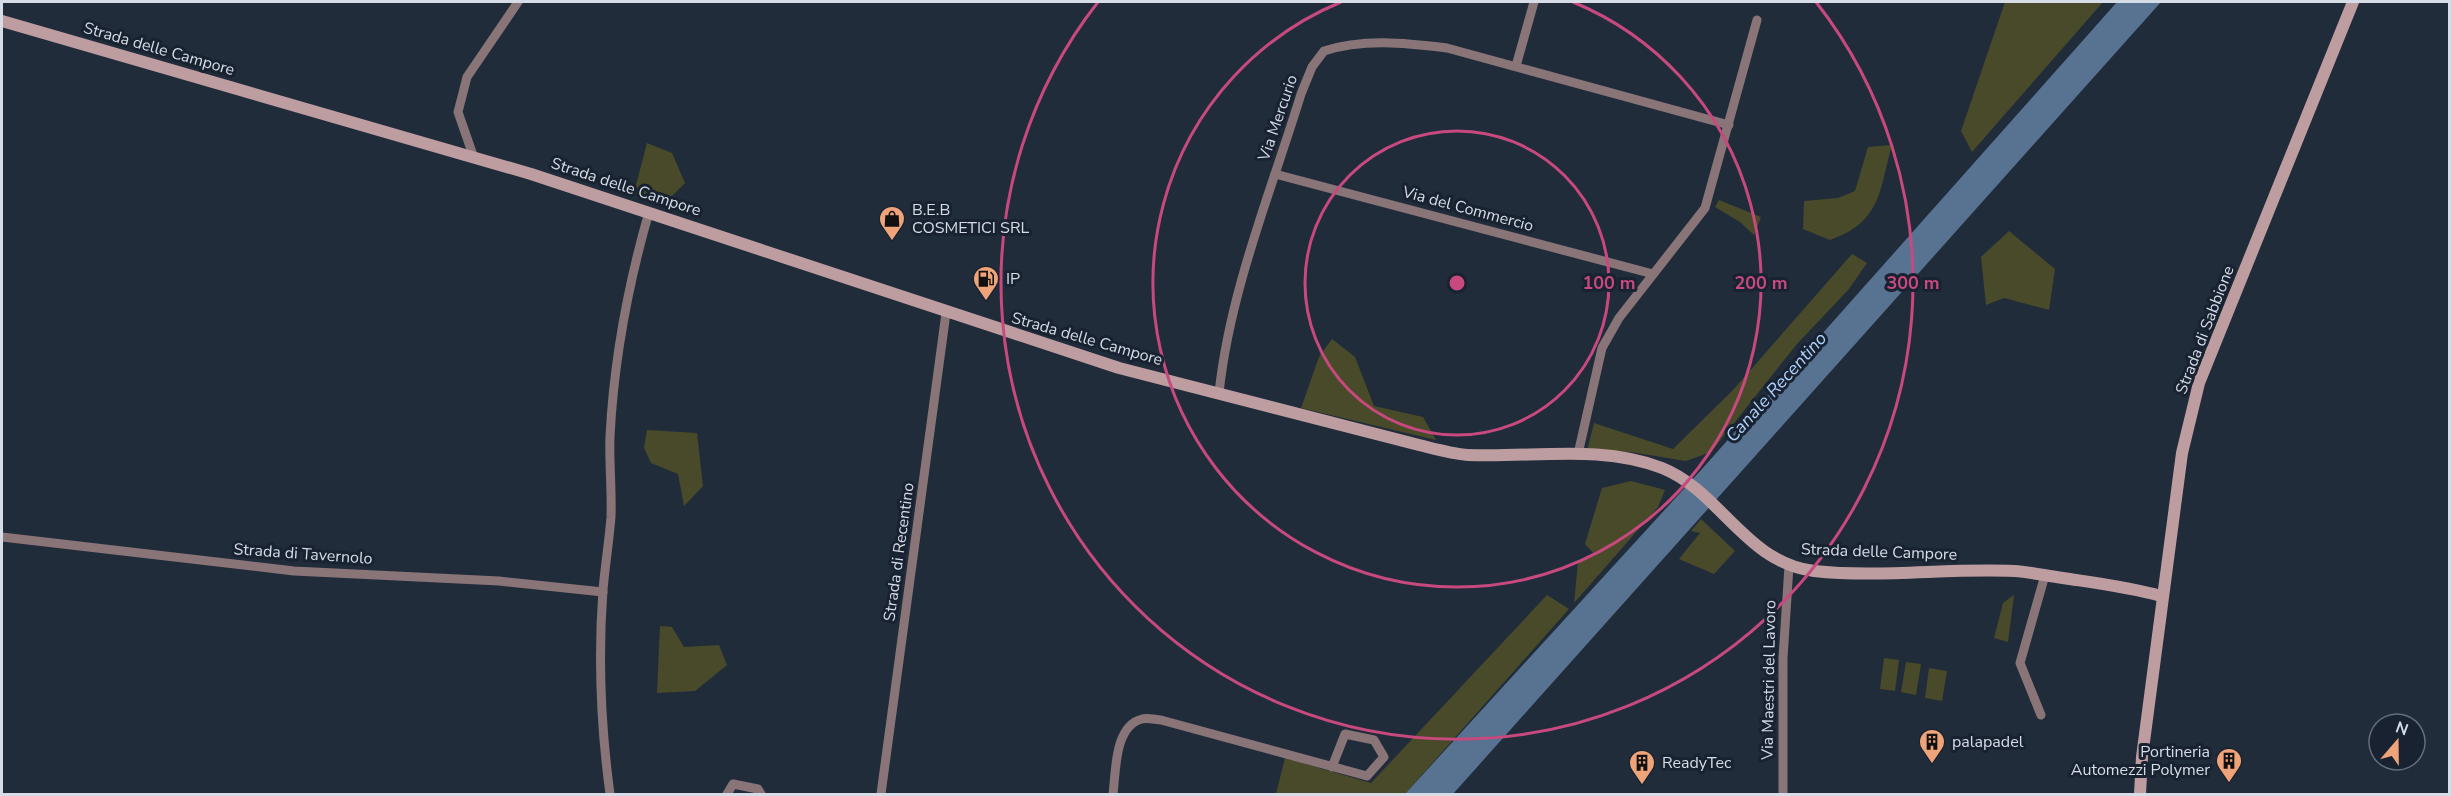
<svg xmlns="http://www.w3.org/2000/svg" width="2451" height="796" viewBox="0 0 2451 796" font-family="'Nunito Sans',sans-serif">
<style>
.green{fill:#484a29}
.water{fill:#587292}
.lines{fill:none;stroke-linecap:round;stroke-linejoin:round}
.street{stroke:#897477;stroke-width:9}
.secondary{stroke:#be9da1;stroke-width:12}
.ring{fill:none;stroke:#c7497e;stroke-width:3}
.labels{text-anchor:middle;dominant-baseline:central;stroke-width:6;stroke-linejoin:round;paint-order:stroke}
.street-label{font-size:16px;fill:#d6dde7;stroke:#182231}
.poi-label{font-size:16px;fill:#d6dde7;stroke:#182231;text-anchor:start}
.water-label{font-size:18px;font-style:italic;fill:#aed1fc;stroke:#182231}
.centre{fill:#c7497e;stroke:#182231;stroke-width:3}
.ring-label{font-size:18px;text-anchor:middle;font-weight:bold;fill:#c7497e;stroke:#182231;stroke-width:6;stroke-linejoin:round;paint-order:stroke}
</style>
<rect width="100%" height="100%" fill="#212c3b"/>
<g class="green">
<polygon points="2005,2 2103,2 1972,152 1961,131"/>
<polygon points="647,143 672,153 685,183 664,204 634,193"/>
<path d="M1892 145C1879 192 1881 222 1830 240L1803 229 1804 201 1838 198 1855 191 1868 147Z"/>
<polygon points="1719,200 1761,217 1754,235 1740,222 1715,207"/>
<polygon points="2009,231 2055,269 2049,310 2004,298 1986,305 1981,257"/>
<polygon points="1852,254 1867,263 1849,289 1797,344 1711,452 1686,461 1631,452 1587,451 1594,423 1673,449 1733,390"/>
<polygon points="1332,339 1355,357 1374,406 1423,417 1436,440 1301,408 1319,357"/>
<polygon points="647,430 697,433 703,486 684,506 678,474 651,463 644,448"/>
<polygon points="1631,481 1665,490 1658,507 1574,603 1578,563 1595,555 1585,544 1602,488"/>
<polygon points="1701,519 1735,551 1714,574 1679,559 1700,533 1691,531"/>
<polygon points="1547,595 1569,609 1405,794 1276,794 1285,758 1371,783"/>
<polygon points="2014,595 2008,642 1994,638 2003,603"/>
<polygon points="660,626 672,627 684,647 719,645 727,665 695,691 657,693"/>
<polygon points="1884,658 1899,660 1895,691 1880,689"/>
<polygon points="1906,662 1921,664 1916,695 1901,692"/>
<polygon points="1929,668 1947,671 1942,701 1925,698"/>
</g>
<polygon class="water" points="2117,2 2161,2 1453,794 1405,794 1702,469"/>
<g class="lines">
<g class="street">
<polyline points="1516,66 1534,2"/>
<polyline points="474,158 458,112 467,77 518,2"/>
<polyline points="1275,174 1653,274"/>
<path d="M1219 393C1230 290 1271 192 1301 94L1312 67 1324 51C1363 38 1406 43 1447 48L1729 125"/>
<polyline points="1578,454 1602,348 1619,318 1705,208 1757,20"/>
<polyline points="2,537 294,571 499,581 603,592"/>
<polyline points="2041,715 2020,663 2045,575"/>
<path d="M610 794C601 728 598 657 603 590 605 566 609 542 611 517 612 490 609 463 610 436 614 359 628 285 649 212"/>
<polyline points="727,794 733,784 758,789 761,794"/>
<polyline points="881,794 946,313"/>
<path d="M1113 794C1116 772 1114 726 1142 719 1148 717 1156 720 1161 720L1367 776 1384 757 1374 740 1345 734 1332 767"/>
<polyline points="1783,794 1783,658 1789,566"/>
</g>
<g class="secondary">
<path d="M2 21 531 174 1119 368 1419 445C1435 449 1452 454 1468 455 1532 458 1601 444 1662 468 1720 491 1746 563 1814 571 1880 578 1948 568 2014 571 2030 572 2047 576 2063 578 2096 583 2129 587 2161 596"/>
<polyline points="2140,794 2142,757 2182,453 2199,383 2353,2"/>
</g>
</g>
<g class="ring">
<circle cx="1457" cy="283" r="152"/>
<path d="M1573 2A304 304 0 1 1 1341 2"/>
<path d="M1816 2A456 456 0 1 1 1098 2"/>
</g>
<defs>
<symbol id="shop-pin" viewBox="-11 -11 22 30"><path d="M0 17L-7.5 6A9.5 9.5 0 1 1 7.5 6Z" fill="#efa378" stroke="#182231"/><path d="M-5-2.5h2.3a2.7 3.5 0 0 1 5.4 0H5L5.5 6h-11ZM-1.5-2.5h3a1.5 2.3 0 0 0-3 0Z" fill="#111"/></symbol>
<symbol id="fuel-pin" viewBox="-11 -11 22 30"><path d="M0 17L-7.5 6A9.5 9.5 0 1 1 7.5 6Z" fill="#efa378" stroke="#182231"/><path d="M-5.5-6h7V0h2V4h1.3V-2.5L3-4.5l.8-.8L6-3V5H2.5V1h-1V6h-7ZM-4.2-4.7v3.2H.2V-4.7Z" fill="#111"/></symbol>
<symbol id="building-pin" viewBox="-11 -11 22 30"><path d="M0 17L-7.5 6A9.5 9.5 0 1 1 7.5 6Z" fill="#efa378" stroke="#182231"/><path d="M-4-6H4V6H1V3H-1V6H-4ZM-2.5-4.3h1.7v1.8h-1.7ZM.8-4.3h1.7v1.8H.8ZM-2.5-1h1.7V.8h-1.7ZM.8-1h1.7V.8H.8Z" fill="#111"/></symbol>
</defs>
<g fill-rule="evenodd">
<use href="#shop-pin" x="877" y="204" width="30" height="40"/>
<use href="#fuel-pin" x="971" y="264" width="30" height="40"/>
<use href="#building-pin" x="1917" y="727" width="30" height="40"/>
<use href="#building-pin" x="2214" y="746" width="30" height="40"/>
<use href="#building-pin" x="1627" y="748" width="30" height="40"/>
</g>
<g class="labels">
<g class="street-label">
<text transform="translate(159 49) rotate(16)">Strada delle Campore</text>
<text transform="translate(1278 118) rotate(-71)">Via Mercurio</text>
<text transform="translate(626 187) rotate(18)">Strada delle Campore</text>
<text transform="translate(1468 209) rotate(15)">Via del Commercio</text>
<text transform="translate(2205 330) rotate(-69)">Strada di Sabbione</text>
<text transform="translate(1087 339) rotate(16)">Strada delle Campore</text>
<text transform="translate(899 552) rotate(-82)">Strada di Recentino</text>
<text transform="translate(1879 552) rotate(2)">Strada delle Campore</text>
<text transform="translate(303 554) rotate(4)">Strada di Tavernolo</text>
<text transform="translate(1769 680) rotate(-89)">Via Maestri del Lavoro</text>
</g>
<g class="poi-label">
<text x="912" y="210">B.E.B<tspan x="912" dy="18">COSMETICI SRL</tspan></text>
<text x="1006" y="279">IP</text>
<text x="1952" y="742">palapadel</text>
<text x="2210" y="752" text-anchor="end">Portineria<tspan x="2210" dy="18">Automezzi Polymer</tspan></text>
<text x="1662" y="763">ReadyTec</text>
</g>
<g class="water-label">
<text transform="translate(1776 387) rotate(-48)">Canale Recentino</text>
</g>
</g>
<circle cx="1457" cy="283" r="9" class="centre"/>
<g class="ring-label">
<text x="1609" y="289">100 m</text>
<text x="1761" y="289">200 m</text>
<text x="1913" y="289">300 m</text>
</g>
<rect width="2451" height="796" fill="none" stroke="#d6dde7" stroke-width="6"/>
<g transform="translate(2397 742) rotate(20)"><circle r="28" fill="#182231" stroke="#646d7a" stroke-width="1.5"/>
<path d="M0-4.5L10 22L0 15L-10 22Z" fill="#efa378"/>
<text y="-9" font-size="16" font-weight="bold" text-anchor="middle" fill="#d6dde7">N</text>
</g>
</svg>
